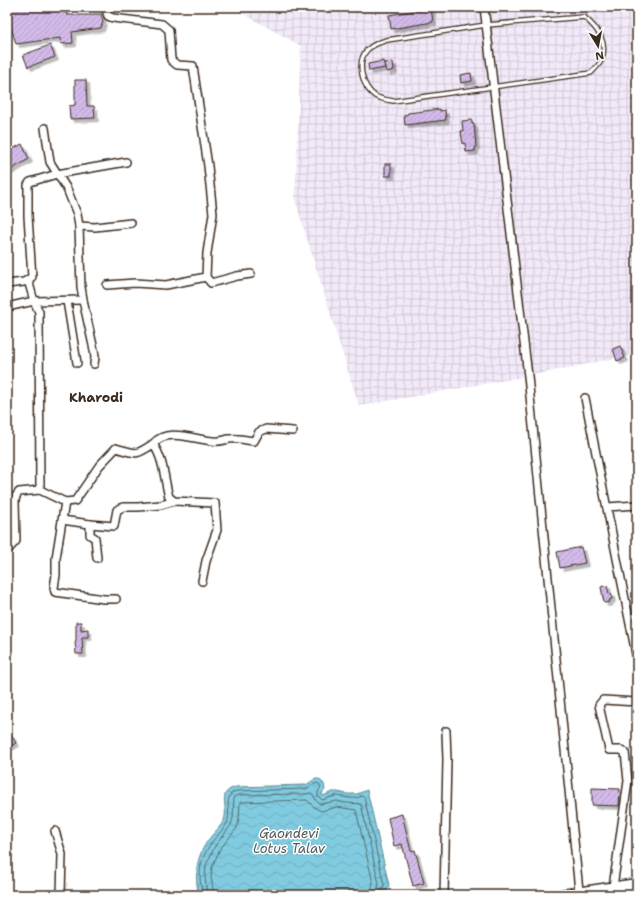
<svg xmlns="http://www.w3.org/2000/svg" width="644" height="902" viewBox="0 0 644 902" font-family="'Shantell Sans',sans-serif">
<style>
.industrial{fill:url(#industrial-grid)}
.water{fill:url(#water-waves);stroke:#648b92}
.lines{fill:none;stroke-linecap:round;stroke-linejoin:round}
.shore{stroke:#576a6c;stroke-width:1}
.building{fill:url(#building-hatch);stroke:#3b2a1e;filter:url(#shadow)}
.service-casing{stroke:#3b2a1e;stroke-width:6}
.minor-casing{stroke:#3b2a1e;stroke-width:10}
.secondary-casing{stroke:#3b2a1e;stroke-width:13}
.service{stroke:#fff;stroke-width:3.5}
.minor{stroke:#fff;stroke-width:7}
.secondary{stroke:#fff;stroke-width:10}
.labels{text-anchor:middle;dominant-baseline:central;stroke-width:3;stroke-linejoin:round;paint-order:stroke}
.neighbourhood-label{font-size:13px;font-weight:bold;fill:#3b2a1e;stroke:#fff}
.water-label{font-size:13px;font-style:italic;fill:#505a58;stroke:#fff}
</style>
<defs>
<pattern id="industrial-grid" width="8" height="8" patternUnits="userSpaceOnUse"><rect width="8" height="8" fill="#f2eaf8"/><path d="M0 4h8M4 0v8" fill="none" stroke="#d0c9d4"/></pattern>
<pattern id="water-waves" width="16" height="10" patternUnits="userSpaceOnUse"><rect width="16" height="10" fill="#80cbe0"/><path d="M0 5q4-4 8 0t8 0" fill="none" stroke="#70aec0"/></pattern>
<pattern id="building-hatch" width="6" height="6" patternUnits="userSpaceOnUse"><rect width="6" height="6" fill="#d2bae9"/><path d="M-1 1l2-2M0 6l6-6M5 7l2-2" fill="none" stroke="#b5a0c7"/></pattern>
<filter id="shadow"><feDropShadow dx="3.5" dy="3.5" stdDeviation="0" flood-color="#0004"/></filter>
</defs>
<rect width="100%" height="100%" fill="#fff"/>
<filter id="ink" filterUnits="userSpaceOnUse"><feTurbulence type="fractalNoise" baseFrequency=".025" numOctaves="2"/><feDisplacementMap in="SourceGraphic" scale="8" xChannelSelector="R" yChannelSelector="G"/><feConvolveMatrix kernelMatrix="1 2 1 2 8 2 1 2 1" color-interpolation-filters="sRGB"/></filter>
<g filter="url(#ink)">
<polygon class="industrial" points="231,7 637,7 637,354 528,376 359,406 295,200 301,46"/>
<path class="water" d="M315 779H319L324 784 325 790 322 793 323 796 332 792H338L347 794H357L367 790 389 885 385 895H199C194 876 196 856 209 839 213 833 221 827 224 820 229 806 216 792 236 787L306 785Z"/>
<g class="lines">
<g class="shore">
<path d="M202 895C202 889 200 883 200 877 199 865 205 851 212 842 216 836 224 830 227 823 232 811 222 794 237 791L306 789 314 784 318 783 321 787 318 792V796L322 800C327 799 331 797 335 796 345 796 351 801 362 796L364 797 384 885 381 895"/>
<path d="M207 895 205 877 206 865 215 846 231 825 233 818 234 797 237 795 306 794 311 793C316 796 314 802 321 804L337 801 346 803 361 804 379 884 376 895"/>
<polyline points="214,895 211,877 212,867 220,849 237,828 239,819 240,802 307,800 314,807 321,811 337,807 356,810 373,883 370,895"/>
</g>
</g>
<g class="building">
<polygon points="7,7 64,7 67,15 93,15 93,14 101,14 103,21 101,28 72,32 73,43 61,44 60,38 16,44 9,21 7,21"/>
<polygon points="431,8 433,22 391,29 389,15"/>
<polygon points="50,45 55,57 28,67 23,55"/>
<polygon points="383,61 385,68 369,71 368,64"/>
<polygon points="393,62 394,70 387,72 385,63"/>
<polygon points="471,73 472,81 461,83 460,75"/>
<polygon points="75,80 86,80 87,106 94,106 95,118 70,119 69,106 75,105"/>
<polygon points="440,109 440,111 445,110 446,120 405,125 404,115 408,114 408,113"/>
<polygon points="472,120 472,124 474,124 476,147 475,148 475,151 466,152 465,143 463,144 462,138 461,131 463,131 462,121"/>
<polygon points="22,144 29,159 7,172 7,152"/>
<rect x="385" y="164" width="6" height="12"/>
<polygon points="620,346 625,358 617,361 613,349"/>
<polygon points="581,547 585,563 560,568 557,552"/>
<polygon points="607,585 609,594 611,593 612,599 609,600 610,602 604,603 601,587"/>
<polygon points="76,622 81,622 81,630 88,629 88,637 82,637 83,654 76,654 75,641 76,641"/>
<rect x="631" y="708" width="6" height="13"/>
<polygon points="7,729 16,743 7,748"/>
<polygon points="592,788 620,789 619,806 592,805"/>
<polygon points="402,814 411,851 415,850 424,883 413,886 402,844 394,846 388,818"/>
</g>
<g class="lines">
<defs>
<path id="service" d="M584 17C597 28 609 42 601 61 599 65 594 70 591 73L393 101C387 100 380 99 375 96 362 87 356 62 367 50 373 44 380 42 387 40L486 25Z"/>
<g id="minor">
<polyline points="105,7 108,16 113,18 162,24 169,30 171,60 177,65 193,66 208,166 213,214 207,253 206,277 211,283 237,276 251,274"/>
<polyline points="484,7 528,376 579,891"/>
<polyline points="45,128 50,162 67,189 77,214 79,226 81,287 84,305 94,350 95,357 94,364"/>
<polyline points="79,226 95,227 131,223"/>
<polyline points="7,284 24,282 32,277 28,216 28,185 30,182 57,174 126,162"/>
<polyline points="107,285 135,283 166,285 206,277"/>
<polyline points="67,301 77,363"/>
<polyline points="7,307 34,301 28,280"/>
<polyline points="585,398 637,659"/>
<polyline points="40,490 39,312 34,301 83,300"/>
<polyline points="65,502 56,558 56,575 54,588 55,592 104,599 116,599"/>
<polyline points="607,507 637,505"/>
<polyline points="62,520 90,524 90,535 95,538 97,558"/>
<polyline points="90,524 114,526 117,510 123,507 138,507 161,505 174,501"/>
<path d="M7 551 16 541 15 501 16 496 19 492 40 490 65 502 75 501 99 466 116 448C137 454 135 456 153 444"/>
<path d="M202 581 206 561 217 530 215 503 174 501 169 497C164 479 164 459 153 444 167 427 195 440 213 441 219 442 224 440 229 439 237 438 246 440 254 441L259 432 266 429 293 431"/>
<polyline points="55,831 62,854 61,895"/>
<polyline points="613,887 628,781 625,752 621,750 609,750 599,705 603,700 637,702"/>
<polyline points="444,895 447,760 446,731"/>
</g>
<polyline id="secondary" points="562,895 637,884"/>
</defs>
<use href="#service" class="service-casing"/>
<use href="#minor" class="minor-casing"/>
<use href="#secondary" class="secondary-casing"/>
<use href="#service" class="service"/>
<use href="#minor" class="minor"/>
<use href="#secondary" class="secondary"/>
</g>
</g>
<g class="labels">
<g class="neighbourhood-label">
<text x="96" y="397">Kharodi</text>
</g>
<g class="water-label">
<text x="289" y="833">Gaondevi<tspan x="289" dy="15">Lotus Talav</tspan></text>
</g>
</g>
<rect width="644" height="902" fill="none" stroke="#fff" stroke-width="24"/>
<rect x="12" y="12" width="620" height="878" fill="none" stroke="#3b2a1e" stroke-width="1.5" filter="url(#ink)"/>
<g transform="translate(598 46) rotate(170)" stroke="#ffffff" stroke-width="3" paint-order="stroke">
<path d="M0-3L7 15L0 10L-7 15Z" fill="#3b2a1e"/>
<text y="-6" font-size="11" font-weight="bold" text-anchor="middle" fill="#3b2a1e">N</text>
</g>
</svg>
